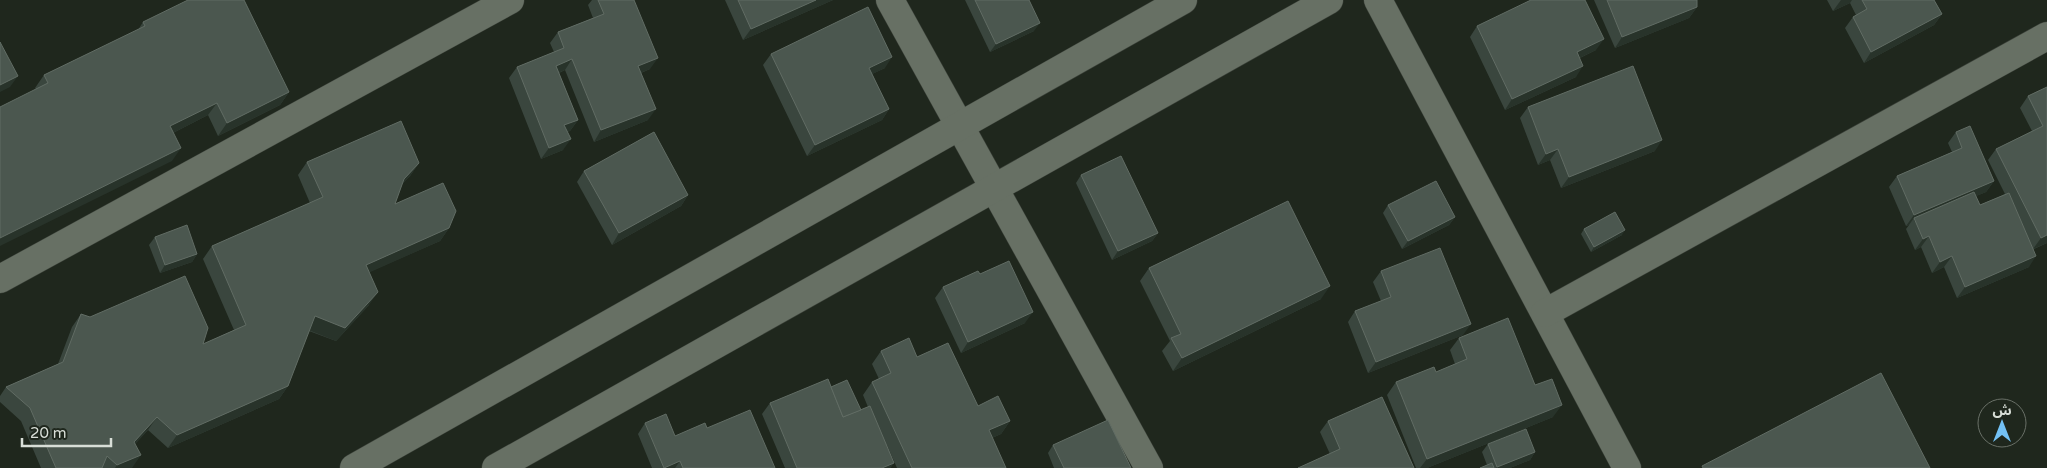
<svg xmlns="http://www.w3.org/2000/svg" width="2047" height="468" viewBox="0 0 2047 468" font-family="'Varela Round','Noto Sans Arabic',sans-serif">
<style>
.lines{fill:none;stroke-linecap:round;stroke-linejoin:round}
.minor-casing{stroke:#3b4139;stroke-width:29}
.minor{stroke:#677064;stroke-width:28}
.wall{fill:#3a463e}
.shaded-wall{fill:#28332a}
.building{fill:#4b574f;stroke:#616c64}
</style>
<rect width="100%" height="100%" fill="#1f271d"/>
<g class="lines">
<defs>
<g id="minor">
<polyline points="890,0 1149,468"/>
<polyline points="1378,0 1627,468"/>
<polyline points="0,279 510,0"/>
<polyline points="1545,313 2047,36"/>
<polyline points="354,468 1183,0"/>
<polyline points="496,468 1329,0"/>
</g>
</defs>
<use href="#minor" class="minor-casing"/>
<use href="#minor" class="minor"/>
</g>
<g class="wall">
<polygon points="592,0 634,0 650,69 641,73 648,120 594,142 565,70 559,73 578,120 570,131 567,132 563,150 541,159 509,78 517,67 554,52 550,43 558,32 593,18 588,5"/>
<polygon points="725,0 833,0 743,40"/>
<polygon points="965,0 1029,0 1034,31 990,52"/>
<polygon points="1594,0 1697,0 1697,7 1689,18 1615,48"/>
<polygon points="1827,0 1934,0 1942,14 1934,25 1864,63 1845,28 1853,17 1856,15 1850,3 1833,11"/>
<polygon points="143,22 289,92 280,105 218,136 208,115 173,133 172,161 36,89 35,88 44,75 138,30"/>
<polygon points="1477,26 1596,50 1580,58 1576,77 1505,110 1470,37"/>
<polygon points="771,54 885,68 872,74 889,109 882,120 807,156 763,65"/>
<polygon points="2047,87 2047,243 2034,249 2029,267 1957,298 1944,267 1932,273 1921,247 1915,250 1906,229 1909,225 1906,226 1889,187 1897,176 1952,152 1948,143 1956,132 1994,181 1986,192 1976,196 1980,205 2005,194 1988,160 1996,149 2032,131 2020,108 2028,96"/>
<polygon points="1528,107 1655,151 1561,188 1550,160 1538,165 1520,118"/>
<polygon points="307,162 419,163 410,176 402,184 395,204 449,228 440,241 369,272 369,305 336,341 309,331 288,386 279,399 168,448 148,430 135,444 132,468 41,468 21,421 0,402 0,396 6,387 58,364 72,327 81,314 90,317 203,344 234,330 203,259 212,246 310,203 298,175"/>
<polygon points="584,171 688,195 681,206 612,245 577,182"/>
<polygon points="1081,175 1158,233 1152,241 1112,260 1076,183"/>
<polygon points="1388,205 1455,217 1449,225 1402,249 1383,213"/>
<polygon points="1584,229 1622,235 1591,252 1581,234"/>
<polygon points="155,237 197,254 192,262 160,273 149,245"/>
<polygon points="1149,268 1321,299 1173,371 1162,351 1170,341 1140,281"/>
<polygon points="1381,271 1463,335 1368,373 1348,322 1355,311 1381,301 1373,282"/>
<polygon points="980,274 1025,323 961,353 935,298 943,287"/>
<polygon points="1459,338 1535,385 1553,417 1427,468 1416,468 1387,395 1396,382 1436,372 1455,364 1450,350"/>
<polygon points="881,351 917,357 978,406 1010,421 1001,434 992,438 1006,468 897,468 886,443 894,463 890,468 785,468 762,414 770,403 831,387 861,410 868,407 863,395 872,382 879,379 872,364"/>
<polygon points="1328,421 1414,468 1330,454 1320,432"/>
<polygon points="645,423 675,436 707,428 775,468 652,468 638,434"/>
<polygon points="1488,444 1535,452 1530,460 1510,468 1480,468 1487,465 1482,452"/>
<polygon points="1053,445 1131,468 1054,468 1048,453"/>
</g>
<g class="shaded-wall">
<polygon points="816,0 833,0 743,40 751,29"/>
<polygon points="1841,0 1852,0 1850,3 1833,11"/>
<polygon points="1697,7 1689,18 1615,48 1622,37"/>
<polygon points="1942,14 1934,25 1864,63 1871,52"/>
<polygon points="1040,23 1034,31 990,52 996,44"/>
<polygon points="1604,39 1596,50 1569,63 1577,52"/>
<polygon points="892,57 885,68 862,79 869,68"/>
<polygon points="658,58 650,69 630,77 638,66"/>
<polygon points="572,59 565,70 548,77 556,66"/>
<polygon points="1583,66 1576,77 1505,110 1512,99"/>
<polygon points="18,76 10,87 0,92 0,85"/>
<polygon points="289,92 280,105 218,136 227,123"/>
<polygon points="217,103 208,115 161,139 170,126"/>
<polygon points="656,109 648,120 594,142 601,130"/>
<polygon points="889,109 882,120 807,156 815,145"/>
<polygon points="578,120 570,131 557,136 564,125"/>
<polygon points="571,139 563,150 541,159 549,148"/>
<polygon points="1662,140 1655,151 1561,188 1569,177"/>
<polygon points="181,148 172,161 0,246 0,238"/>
<polygon points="1558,149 1550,160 1538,165 1546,154"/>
<polygon points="419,163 410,176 395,192 404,179"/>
<polygon points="1994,181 1986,192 1915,222 1914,218 1909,225 1906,226 1914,215"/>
<polygon points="688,195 681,206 612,245 619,233"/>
<polygon points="1455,217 1449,225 1402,249 1408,241"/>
<polygon points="449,228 440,241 357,278 366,265"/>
<polygon points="1625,230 1622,235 1591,252 1594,247"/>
<polygon points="1158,233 1152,241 1112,260 1118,251"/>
<polygon points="2047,235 2047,243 2033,249 2041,238"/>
<polygon points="1929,236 1921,247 1915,250 1923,239"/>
<polygon points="197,254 192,262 160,273 165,265"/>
<polygon points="1952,256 1944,267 1932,273 1940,262"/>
<polygon points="2036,256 2029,267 1957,298 1965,287"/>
<polygon points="1330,286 1321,299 1173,371 1182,358"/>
<polygon points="378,292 369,305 336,341 306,329 315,316"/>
<polygon points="1033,312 1025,323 961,353 968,342"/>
<polygon points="1471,324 1463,335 1368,373 1376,362"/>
<polygon points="288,386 279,399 168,448 177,435"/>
<polygon points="1562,405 1553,417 1427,468 1420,468 1427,459"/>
<polygon points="157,417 148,430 125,454 134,442"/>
<polygon points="1010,421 1001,434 980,443 989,430"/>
<polygon points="1535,452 1530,460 1510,468 1496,468"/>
<polygon points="141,455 132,468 115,468 117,465"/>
<polygon points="680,461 675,468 664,468"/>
<polygon points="894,463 890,468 882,468"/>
</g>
<g class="building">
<polygon points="188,0 244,0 289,92 227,123 217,103 170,126 181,148 0,238 0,107 48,83 44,75 145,26 143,22"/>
<polygon points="598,0 634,0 658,58 638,66 656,109 601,130 572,59 556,66 578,120 564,125 571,139 549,148 517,67 564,48 558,32 604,14"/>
<polygon points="738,0 816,0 751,29"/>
<polygon points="975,0 1029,0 1040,23 996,44"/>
<polygon points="1531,0 1585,0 1604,39 1577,52 1583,66 1512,99 1477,26"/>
<polygon points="1607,0 1697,0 1697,7 1622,37"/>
<polygon points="1862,0 1934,0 1942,14 1871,52 1853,17 1867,9"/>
<polygon points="868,7 892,57 869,68 889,109 815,145 771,54"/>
<polygon points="0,42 18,76 0,85"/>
<polygon points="1633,66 1662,140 1569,177 1558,149 1546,154 1528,107"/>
<polygon points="2047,87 2047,235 2041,238 1996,149 2043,126 2028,96"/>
<polygon points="401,121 419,163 404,179 395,204 443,183 456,211 449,228 366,265 378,292 345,328 315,316 288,386 177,435 157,417 134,442 141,455 117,465 107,456 102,468 56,468 30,408 6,387 63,362 81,314 90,317 185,276 208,328 203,344 246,325 212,246 323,197 307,162"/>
<polygon points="1970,126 1994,181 1914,215 1897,176 1962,148 1956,132"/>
<polygon points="654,132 688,195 619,233 584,171"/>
<polygon points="1121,156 1158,233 1118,251 1081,175"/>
<polygon points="1436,181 1455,217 1408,241 1388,205"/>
<polygon points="1974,192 1980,205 2009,193 2036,256 1965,287 1952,256 1940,262 1929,236 1923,239 1914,218"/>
<polygon points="1288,201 1330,286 1182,358 1171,338 1181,334 1149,268"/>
<polygon points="1615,212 1625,230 1594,247 1584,229"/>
<polygon points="187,225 197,254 165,265 155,237"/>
<polygon points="1440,248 1471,324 1376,362 1355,311 1391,297 1381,271"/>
<polygon points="1009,261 1033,312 968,342 943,287 978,271 980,274"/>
<polygon points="1508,318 1535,385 1552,379 1562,405 1427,459 1396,382 1434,367 1436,372 1467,359 1459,338"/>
<polygon points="909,338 917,357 948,343 978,406 998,396 1010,421 989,430 1006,468 912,468 872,382 891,373 881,351"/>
<polygon points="1881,373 1930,468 1703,468 1702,466"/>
<polygon points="828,379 843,417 870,406 894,463 882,468 797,468 770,403"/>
<polygon points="847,380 861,410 843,417 831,387"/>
<polygon points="1382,397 1414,468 1298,468 1340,449 1328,421"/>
<polygon points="750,410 775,468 683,468 680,461 664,468 645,423 666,414 675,436 705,423 707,428"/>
<polygon points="1108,420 1131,468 1064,468 1053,445"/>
<polygon points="1526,429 1535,452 1497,467 1488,444"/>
<polygon points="1492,463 1494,468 1480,468"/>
</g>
<g transform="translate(2002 423)"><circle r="24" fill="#1f271d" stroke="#697067"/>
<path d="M0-4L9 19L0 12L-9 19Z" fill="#73c1f5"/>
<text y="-8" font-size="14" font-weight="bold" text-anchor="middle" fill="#d8ded7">ش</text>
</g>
<path d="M22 438v8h89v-8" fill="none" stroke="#d8ded7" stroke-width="2.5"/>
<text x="30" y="438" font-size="15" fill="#d8ded7" stroke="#1f271d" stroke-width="4" paint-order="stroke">20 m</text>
</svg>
